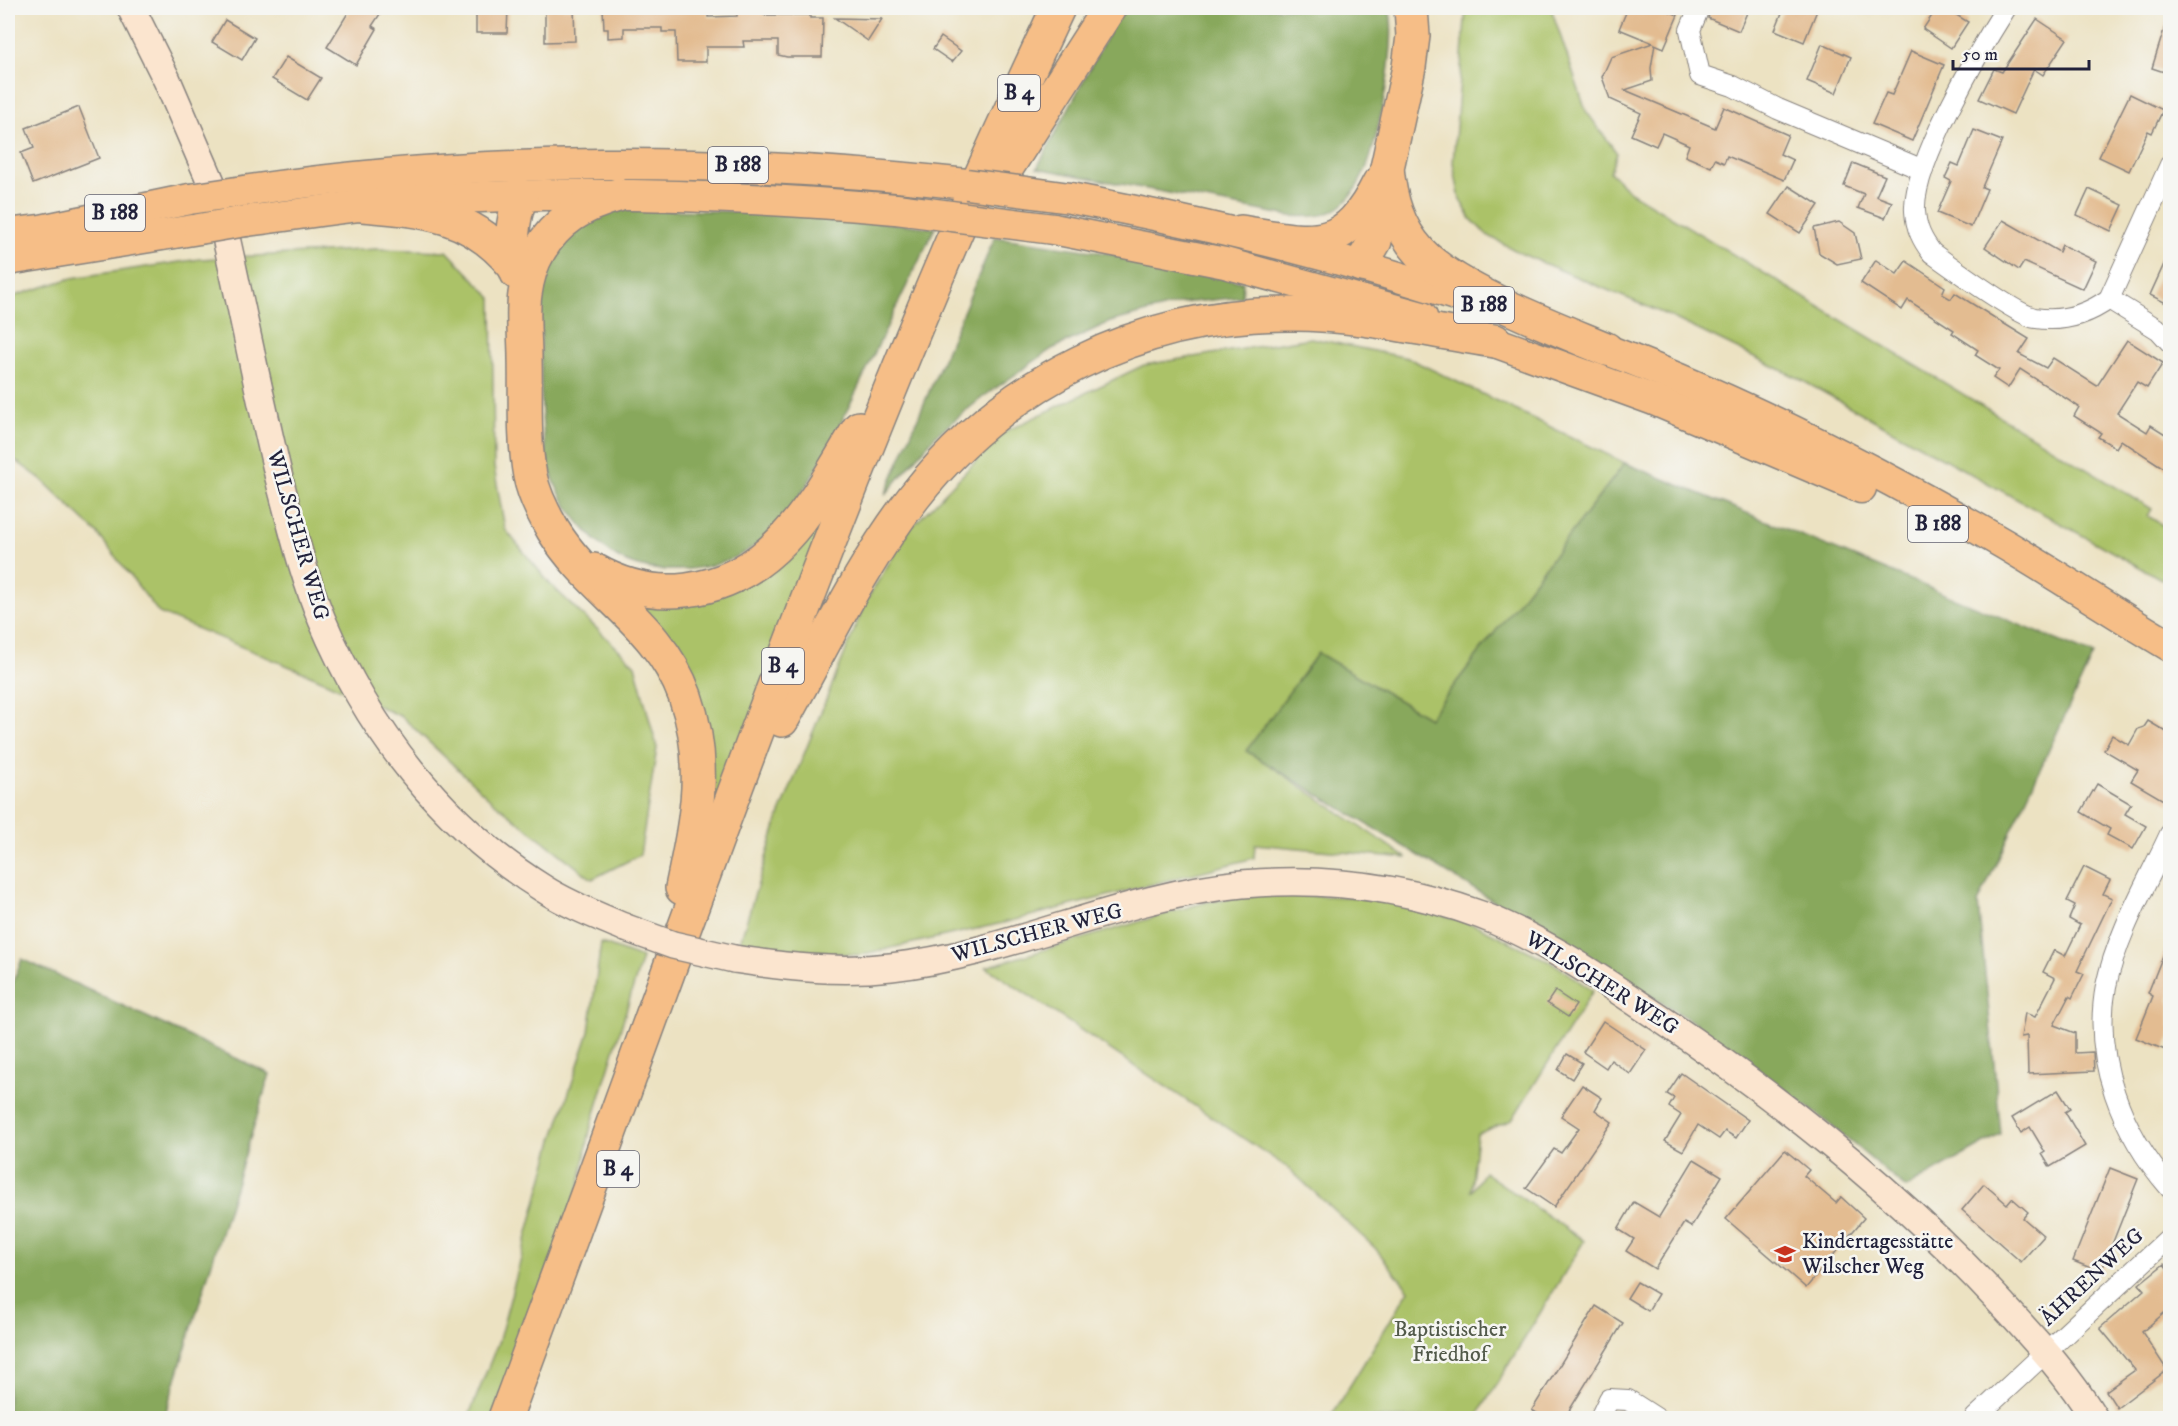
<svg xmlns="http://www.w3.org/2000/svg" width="2178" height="1426" viewBox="0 0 2178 1426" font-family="'IM FELL DW Pica',serif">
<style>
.green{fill:#abc267;stroke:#667251;stroke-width:1.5}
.forest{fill:#88a85c;stroke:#55654c;stroke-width:1.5}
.building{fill:#e3bc91}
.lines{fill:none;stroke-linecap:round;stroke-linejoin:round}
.street-casing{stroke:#87827e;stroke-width:22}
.secondary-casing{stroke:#87827e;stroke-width:30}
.primary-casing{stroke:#87827e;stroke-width:33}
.highway-casing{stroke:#87827e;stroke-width:36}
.street{stroke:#fff;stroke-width:20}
.secondary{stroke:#fbe5cf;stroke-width:27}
.primary{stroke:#f6be87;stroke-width:30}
.highway{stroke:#f6be87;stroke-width:33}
.secondary-bridge-casing{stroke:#87827e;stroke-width:30;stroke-linecap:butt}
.primary-bridge-casing{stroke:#87827e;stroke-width:33;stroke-linecap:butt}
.secondary-bridge{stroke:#fbe5cf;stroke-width:27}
.primary-bridge{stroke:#f6be87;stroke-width:30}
.labels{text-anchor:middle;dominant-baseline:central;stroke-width:5;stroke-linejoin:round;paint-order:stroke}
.shield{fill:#f6f6f2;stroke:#626272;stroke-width:1.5}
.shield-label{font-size:21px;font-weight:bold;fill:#22223b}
.street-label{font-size:22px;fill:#22223b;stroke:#f6f6f2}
.poi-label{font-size:22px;fill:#22223b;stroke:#f6f6f2;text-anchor:start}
.park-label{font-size:22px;fill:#525a4a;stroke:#f6f6f2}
</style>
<rect width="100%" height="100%" fill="#f6f6f2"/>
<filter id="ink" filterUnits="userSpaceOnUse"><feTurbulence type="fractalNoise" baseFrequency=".0167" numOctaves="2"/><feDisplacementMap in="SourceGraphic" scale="12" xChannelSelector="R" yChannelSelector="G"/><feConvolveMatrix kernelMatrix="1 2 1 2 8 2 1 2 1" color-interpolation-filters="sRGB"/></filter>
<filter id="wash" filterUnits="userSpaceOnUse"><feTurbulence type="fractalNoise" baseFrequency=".008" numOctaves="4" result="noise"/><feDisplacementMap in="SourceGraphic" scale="24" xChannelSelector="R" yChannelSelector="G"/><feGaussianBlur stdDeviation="1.35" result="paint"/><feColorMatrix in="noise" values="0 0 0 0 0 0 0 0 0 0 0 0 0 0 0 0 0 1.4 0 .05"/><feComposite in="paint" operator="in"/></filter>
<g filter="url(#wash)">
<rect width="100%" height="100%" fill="#ece2c2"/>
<g class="green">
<polygon points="1466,8 1551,8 1586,111 1617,153 1610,172 1629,191 2152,509 2148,516 2170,530 2170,584 1796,377 1667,315 1522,254 1487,235 1471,219 1460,200 1453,163"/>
<polygon points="377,249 447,251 492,298 494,467 505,529 550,584 635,665 657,748 640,855 592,879 491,800 402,717 315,677 159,613 97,533 41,479 8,455 8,298 72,278 200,259"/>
<polygon points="1311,338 1408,358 1625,463 1429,718 1318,653 1247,750 1407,858 1255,844 1254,858 1003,923 859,955 739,945 779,816 866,601 909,530 1004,432 1144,365"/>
<polygon points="855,445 696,869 710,767 630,593 716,595"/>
<polygon points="1262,894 1383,898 1478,926 1553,963 1593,991 1512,1120 1477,1134 1471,1192 1484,1172 1584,1241 1476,1418 1330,1418 1409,1290 1375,1248 1288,1168 986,967 1206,902"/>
<polygon points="601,943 642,958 590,1130 580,1183 492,1418 468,1418 499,1340 553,1140 589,1032"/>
</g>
<g class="forest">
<path d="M1122 8H1389C1398 38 1379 141 1365 171 1359 184 1350 200 1338 208 1324 218 1305 217 1289 216L1037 168Z"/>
<path d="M612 209 799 213 935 228C913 273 890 319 869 365 841 422 805 509 753 547 718 572 652 579 615 556 588 538 561 504 551 473 539 439 541 364 541 326 542 302 538 259 555 240 563 231 599 216 612 209Z"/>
<polygon points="995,237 1113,254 1243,282 1242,297 1182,303 1110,322 1052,349 983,397 936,435 885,495"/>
<polygon points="1625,463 2093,655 1978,903 2001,1134 1906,1188 1822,1118 1697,1024 1246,751 1318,653 1429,718"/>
<polygon points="22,959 270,1074 164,1418 8,1418 8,994"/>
</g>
<g id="blocks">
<g class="building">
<polygon points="351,8 384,8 372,26 377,29 356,65 327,47"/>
<polygon points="476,8 508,8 507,33 476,33"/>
<polygon points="545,8 574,8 575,41 545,42"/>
<polygon points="603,8 708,8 708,17 737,16 737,8 764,8 764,15 810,15 810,18 823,18 822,57 787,57 778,55 778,41 743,41 744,47 706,47 706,62 677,62 676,32 662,32 662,28 624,28 624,37 608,38 608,29 604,29"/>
<polygon points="1628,8 1661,8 1678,15 1664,48 1655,44 1651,68 1652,81 1625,90 1715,128 1724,107 1788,135 1780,154 1793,160 1784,180 1727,156 1724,163 1715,159 1711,167 1685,156 1689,145 1662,133 1656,146 1631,135 1641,113 1610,99 1602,77 1611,57 1653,43 1619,29"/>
<polygon points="1711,8 1749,8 1739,31 1708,18"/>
<polygon points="1784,8 1818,8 1804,42 1775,30"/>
<polygon points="1937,8 1945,8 1968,22 1951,48 1923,29"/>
<polygon points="835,18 882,19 868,41"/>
<polygon points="2037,19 2067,39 2043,75 2034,69 2013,114 1979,99 1994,69 2002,72"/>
<polygon points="225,20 255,38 242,60 212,42"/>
<polygon points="2167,20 2170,20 2170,74 2152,68"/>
<polygon points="941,37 961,51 952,62 933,49"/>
<polygon points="1822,44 1851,57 1836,93 1807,81"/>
<polygon points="1911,51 1944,65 1912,141 1872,124 1886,93 1892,95"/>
<polygon points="286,57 321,78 307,100 272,79"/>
<polygon points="2130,94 2163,110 2152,133 2148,131 2129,171 2099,157"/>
<polygon points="79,107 99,158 33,184 21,153 34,148 26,128"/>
<polygon points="1974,130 2002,141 1982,187 1987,189 1971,227 1937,213 1951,181 1945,178 1952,163 1959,166"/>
<polygon points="1853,163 1885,176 1876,196 1892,202 1885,218 1858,208 1864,194 1844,186"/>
<polygon points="1789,186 1819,205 1800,233 1770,214"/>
<polygon points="2089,189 2123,205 2111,231 2077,215"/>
<polygon points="2003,220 2059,252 2062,245 2096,261 2083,289 2024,262 2019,270 1985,247"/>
<polygon points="1839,222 1855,233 1861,259 1837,264 1819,253 1814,228"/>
<polygon points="2170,251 2170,305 2150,295"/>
<polygon points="1876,260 1897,274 1906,261 1945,287 1942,294 1951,299 1955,293 1998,320 2029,339 2019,354 2046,368 2053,358 2097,386 2127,340 2163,363 2147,388 2137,382 2117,413 2147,432 2151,425 2170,437 2170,472 2121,440 2116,448 2098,437 2101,433 2074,416 2079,407 2020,369 2008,388 1993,378 1999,370 1975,355 1978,350 1952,333 1954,330 1908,300 1902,310 1861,283"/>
<polygon points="2148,721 2170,734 2170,804 2131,781 2138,770 2104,750 2112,735 2129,745 2138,729 2144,727"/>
<polygon points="2097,784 2131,804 2125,814 2146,826 2133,849 2107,835 2110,829 2081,812"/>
<polygon points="2084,867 2110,880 2103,894 2112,898 2077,971 2084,974 2072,998 2069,996 2054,1025 2075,1033 2075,1053 2093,1052 2094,1071 2028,1074 2027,1036 2021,1037 2025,1013 2035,1017 2055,978 2043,972 2054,950 2065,956 2080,925 2069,919 2075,905 2067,901"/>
<polygon points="2170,938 2170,1037 2165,1050 2136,1038 2153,996 2148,993"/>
<polygon points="1555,991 1576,1005 1568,1017 1547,1003"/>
<polygon points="1603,1021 1646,1050 1630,1074 1611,1060 1606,1068 1583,1052"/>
<polygon points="1567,1054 1582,1063 1572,1079 1558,1070"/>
<polygon points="1681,1073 1748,1120 1736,1138 1725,1131 1719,1139 1698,1125 1683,1151 1665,1141 1681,1115 1669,1107 1674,1098 1667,1094"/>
<polygon points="1582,1085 1602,1098 1595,1110 1612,1122 1554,1207 1526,1188 1554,1149 1561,1153 1579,1128 1561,1116"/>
<polygon points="2058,1090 2070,1109 2065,1112 2085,1146 2050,1167 2042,1154 2045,1152 2030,1127 2021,1133 2012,1118"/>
<polygon points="1785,1150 1809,1170 1804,1176 1836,1203 1841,1197 1864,1218 1806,1288 1726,1219"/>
<polygon points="1694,1159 1722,1176 1691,1227 1684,1223 1655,1269 1626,1251 1634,1239 1618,1229 1634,1202 1659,1217"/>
<polygon points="2110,1168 2138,1179 2101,1272 2073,1261"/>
<polygon points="1984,1184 2007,1204 2012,1198 2028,1212 2023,1218 2044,1236 2021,1262 1962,1210"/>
<polygon points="2164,1264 2170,1272 2170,1308 2142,1332 2167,1370 2117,1408 2106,1391 2135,1370 2100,1328 2144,1290 2139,1284"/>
<polygon points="1637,1282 1658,1294 1648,1311 1627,1298"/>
<polygon points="1596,1306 1623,1323 1564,1419 1546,1419 1532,1410"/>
</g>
</g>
</g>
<g filter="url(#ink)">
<use href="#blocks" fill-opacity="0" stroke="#87827e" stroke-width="1.5"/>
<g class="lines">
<defs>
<g id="street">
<polyline points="1699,8 1690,30 1700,75 1733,86 1778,109 1923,170"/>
<path d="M2006 8C1980 49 1912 165 1915 211 1916 228 1922 240 1932 253 1950 266 2017 315 2035 318 2062 322 2087 315 2109 299"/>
<polyline points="2109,299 2170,165"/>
<polyline points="2109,299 2159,330 2170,342"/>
<path d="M2170 834C2148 882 2117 933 2106 986 2092 1059 2122 1133 2170 1188"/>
<polyline points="1600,1418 1609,1399 1628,1400 1656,1418"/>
<polyline points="1975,1418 2170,1237"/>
</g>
<g id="secondary">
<polyline points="131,8 167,80 211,182"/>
<path d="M227 242C245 323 261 405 281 486 293 531 304 577 322 620 368 729 442 826 544 889 569 905 598 916 626 928"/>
<path d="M734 959C786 967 838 973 891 967 1010 954 1122 895 1242 884 1323 877 1405 887 1481 915 1545 940 1601 979 1658 1017 1782 1100 1899 1193 2001 1303 2035 1340 2068 1375 2094 1418"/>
</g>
<g id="primary">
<path d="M237 192C482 155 721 157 967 184"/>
<path d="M1070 198C1211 225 1346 257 1482 304"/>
<path d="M246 221C303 214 359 204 417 200 576 190 737 195 896 209"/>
<polyline points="1053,229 1225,263 1422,317"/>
<polyline points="8,234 41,230 190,199"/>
<polyline points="8,260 199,229"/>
<polyline points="1470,333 1654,400 1861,488"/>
<path d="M1583 341C1729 394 1870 466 2004 544 2060 577 2114 613 2170 646"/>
</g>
<g id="highway">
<path d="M1387 168C1390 199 1398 228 1420 252 1455 290 1556 328 1606 349"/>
<polyline points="1004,172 1109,8"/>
<path d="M618 195C584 204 557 220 539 251 531 264 527 280 525 294 522 314 525 337 525 358 526 396 523 438 530 476 534 495 543 513 553 530 591 592 659 623 685 696 709 764 696 820 682 888"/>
<path d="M362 205C425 210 472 214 514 266"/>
<path d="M1241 232C1310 243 1343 256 1379 183"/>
<polyline points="1361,265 1375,241 1387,168 1409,67 1413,36 1411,8"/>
<path d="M517 273C509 249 512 220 521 196"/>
<path d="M594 570C622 586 654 594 686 590 776 580 817 498 859 428"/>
<path d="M782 720C824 645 861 565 914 497 1004 382 1141 314 1288 314 1357 313 1427 331 1495 341"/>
<path d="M505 1418C649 1031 783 638 945 258 981 173 1019 91 1058 8"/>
</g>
</defs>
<use href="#street" class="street-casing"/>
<use href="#secondary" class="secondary-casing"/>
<use href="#primary" class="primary-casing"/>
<use href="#highway" class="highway-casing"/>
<use href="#street" class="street"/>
<use href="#secondary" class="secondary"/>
<use href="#primary" class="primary"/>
<use href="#highway" class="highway"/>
<defs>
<polyline id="secondary-bridge" points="626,928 673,945 734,959"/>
<g id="primary-bridge">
<polyline points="967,184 1070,198"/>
<polyline points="190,199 237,192"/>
<polyline points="896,209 1053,229"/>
<polyline points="199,229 246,221"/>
</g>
</defs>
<use href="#secondary-bridge" class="secondary-bridge-casing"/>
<use href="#primary-bridge" class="primary-bridge-casing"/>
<use href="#secondary-bridge" class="secondary-bridge"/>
<use href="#primary-bridge" class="primary-bridge"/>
</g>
</g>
<defs>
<symbol id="school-bare" viewBox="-9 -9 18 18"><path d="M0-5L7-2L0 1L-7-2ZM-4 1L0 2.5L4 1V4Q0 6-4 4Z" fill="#c8321e" stroke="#f6f6f2" stroke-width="2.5" paint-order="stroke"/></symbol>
</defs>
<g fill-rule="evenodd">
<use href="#school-bare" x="1770" y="1239" width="30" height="30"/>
</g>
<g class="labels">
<g class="shield">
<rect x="998" y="75" width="42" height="36" rx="4.5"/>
<rect x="708" y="147" width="60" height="36" rx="4.5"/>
<rect x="85" y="195" width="60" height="36" rx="4.5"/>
<rect x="1454" y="287" width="60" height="36" rx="4.5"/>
<rect x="1908" y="506" width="60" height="36" rx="4.5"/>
<rect x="762" y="648" width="42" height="36" rx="4.5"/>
<rect x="597" y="1151" width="42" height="36" rx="4.5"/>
</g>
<g class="shield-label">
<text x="1019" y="93">B 4</text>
<text x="738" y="165">B 188</text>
<text x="115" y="213">B 188</text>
<text x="1484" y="305">B 188</text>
<text x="1938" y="524">B 188</text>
<text x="783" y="666">B 4</text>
<text x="618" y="1169">B 4</text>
</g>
<g class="street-label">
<text transform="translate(298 535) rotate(74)">WILSCHER WEG</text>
<text transform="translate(1037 933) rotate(-15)">WILSCHER WEG</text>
<text transform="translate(1602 983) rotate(32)">WILSCHER WEG</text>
<text transform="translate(2092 1277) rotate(-43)">ÄHRENWEG</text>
</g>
<g class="poi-label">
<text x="1802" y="1241">Kindertagesstätte<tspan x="1802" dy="25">Wilscher Weg</tspan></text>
</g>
<g class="park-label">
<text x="1450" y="1329">Baptistischer<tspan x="1450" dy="25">Friedhof</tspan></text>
</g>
</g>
<rect width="2178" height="1426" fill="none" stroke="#f6f6f2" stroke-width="30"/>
<path d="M1953 60v9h136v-9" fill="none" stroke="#22223b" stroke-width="3"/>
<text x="1962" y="60" font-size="18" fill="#22223b" stroke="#f6f6f2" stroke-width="4.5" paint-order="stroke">50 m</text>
</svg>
